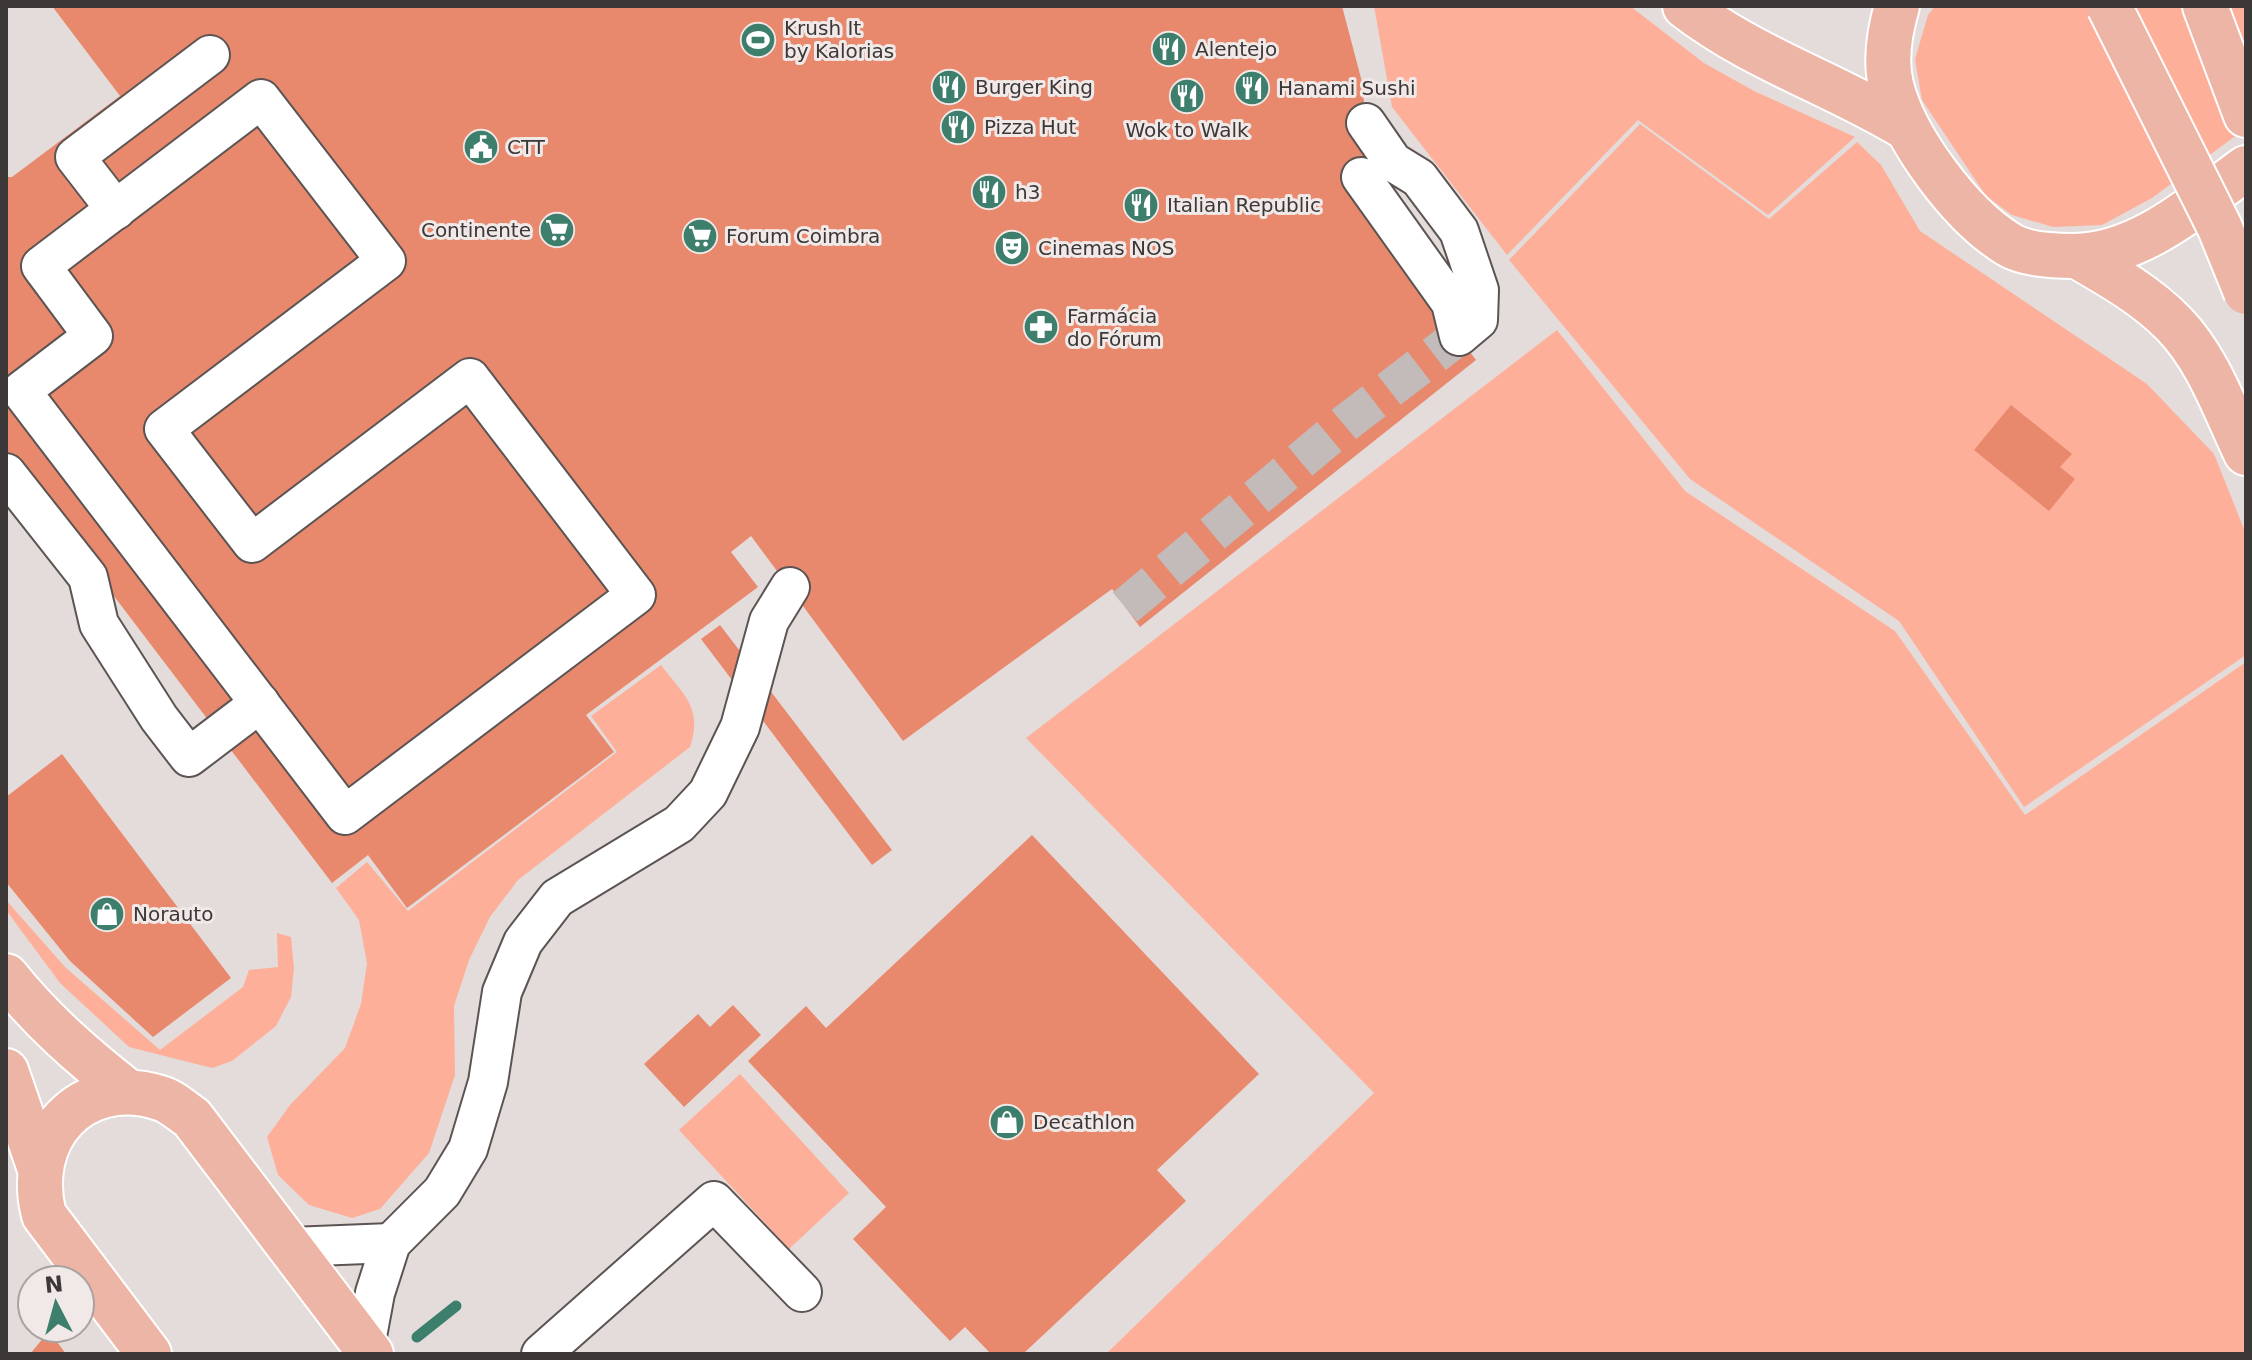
<svg xmlns="http://www.w3.org/2000/svg" width="2252" height="1360" viewBox="0 0 2252 1360" font-family="'DejaVu Sans',sans-serif">
<style>
.green{fill:#feaf99}
.lines{fill:none;stroke-linecap:round;stroke-linejoin:round}
.stream{stroke:#3c7f6d;stroke-width:11}
.building{fill:#e8896e}
.minor-tunnel{stroke:#c2bbb9;stroke-width:38;stroke-dasharray:38 19;stroke-linecap:butt}
.minor-casing{stroke:#5b5452;stroke-width:42}
.major-casing{stroke:#fff;stroke-width:48}
.minor{stroke:#fff;stroke-width:38}
.major{stroke:#ecb5a5;stroke-width:44}
.major-bridge-casing{stroke:#fff;stroke-width:48;stroke-linecap:butt}
.major-bridge{stroke:#ecb5a5;stroke-width:44}
.labels{text-anchor:middle;dominant-baseline:central;stroke-width:6;stroke-linejoin:round;paint-order:stroke}
.poi-label{font-size:20px;fill:#3b3837;stroke:#f1e9e7;text-anchor:start}
</style>
<rect width="100%" height="100%" fill="#e4dcda"/>
<g class="green">
<polygon points="1374,6 1630,6 1704,63 1754,91 1855,137 1768,215 1638,120 1507,255 1392,107"/>
<polygon points="1935,6 2246,6 2246,128 2152,198 2102,225 2053,227 2012,215 1986,196 1922,100 1915,59 1928,15"/>
<polygon points="1640,124 1769,219 1857,142 1881,165 1920,231 2147,384 2214,454 2246,534 2246,655 2024,807 1899,621 1690,479 1509,260"/>
<polygon points="1557,330 1685,491 1895,631 2025,815 2246,662 2246,1354 1106,1354 1374,1093 1026,738"/>
<path d="M661 665C684 695 703 708 690 747L518 880 490 917 469 960 454 1006 455 1075 429 1153 380 1209 352 1218 309 1205 278 1175 267 1137 290 1105 345 1048 361 1004 367 963 359 920 336 888 367 862 408 911 617 752 591 716Z"/>
<polygon points="6,900 65,967 160,1050 243,987 249,970 278,967 277,933 291,937 294,968 291,997 276,1026 232,1061 212,1068 129,1047 60,983 6,910"/>
<polygon points="740,1074 849,1193 789,1249 679,1130"/>
</g>
<g class="lines">
<polyline class="stream" points="417,1337 456,1306"/>
</g>
<g class="building">
<polygon points="52,6 1342,6 1362,82 1366,123 1361,177 1355,198 1476,360 1140,627 1112,589 903,741 751,536 731,552 758,587 586,715 614,752 407,908 368,855 332,883 6,454 6,177 12,177 120,96"/>
<polygon points="2011,405 2072,454 2060,467 2075,479 2049,511 1974,450"/>
<polygon points="720,625 892,850 872,865 701,639"/>
<polygon points="62,754 231,978 153,1037 70,961 6,882 6,797"/>
<polygon points="1032,835 1259,1074 1157,1170 1186,1201 1023,1354 991,1354 965,1327 950,1341 853,1239 886,1207 748,1061 806,1006 826,1028"/>
<polygon points="733,1005 761,1035 684,1107 644,1064 698,1014 710,1027"/>
<polygon points="49,1331 66,1354 30,1354"/>
</g>
<g class="lines">
<polyline class="minor-tunnel" points="1125,607 1347,422 1459,336"/>
<defs>
<g id="minor">
<polygon points="261,99 386,261 164,429 252,543 470,378 636,595 345,815 21,391 93,336 41,266"/>
<polyline points="1361,177 1451,303 1459,336 1478,320 1479,290 1459,231 1419,178 1393,162 1366,123"/>
<polyline points="116,210 75,157 210,55"/>
<polyline points="6,473 88,577 99,624 159,718 189,757 260,703"/>
<polyline points="291,1247 391,1243"/>
<polyline points="365,1347 375,1293 391,1243 442,1192 468,1149 488,1082 502,992 523,942 557,898 679,824 708,793 740,727 769,621 790,587"/>
<polyline points="541,1354 714,1201 802,1292"/>
</g>
<g id="major">
<path d="M1685 6C1752 58 1832 83 1905 127"/>
<path d="M1897 6C1890 30 1885 60 1891 85 1904 139 1961 215 2008 244 2025 255 2055 256 2074 256 2141 255 2195 205 2246 168"/>
<polyline points="2205,6 2246,115"/>
<path d="M2077 256C2110 275 2147 296 2174 324 2208 359 2225 409 2246 453"/>
<path d="M6 976C42 1021 82 1056 128 1092"/>
<polyline points="6,1071 39,1166"/>
<path d="M149 1354 44 1215C24 1139 80 1073 160 1098 171 1101 182 1111 192 1118L371 1354"/>
</g>
</defs>
<use href="#minor" class="minor-casing"/>
<use href="#major" class="major-casing"/>
<use href="#minor" class="minor"/>
<use href="#major" class="major"/>
<defs>
<polyline id="major-bridge" points="2109,6 2220,228 2246,292"/>
</defs>
<use href="#major-bridge" class="major-bridge-casing"/>
<use href="#major-bridge" class="major-bridge"/>
</g>
<defs>
<symbol id="stadium-disc" viewBox="-11 -11 22 22"><circle r="9.5" fill="#3e7e6c" stroke="#f1e9e7"/><path d="M0-5a6.5 5 0 1 0 0 10a6.5 5 0 1 0 0-10ZM-3.5-1.8h7v3.6h-7Z" fill="#fff"/></symbol>
<symbol id="restaurant-disc" viewBox="-11 -11 22 22"><circle r="9.5" fill="#3e7e6c" stroke="#f1e9e7"/><path d="M-5-6h1v4h1v-4h1v4h1v-4h1v5L-1.5 .5V6h-2V.5L-5-1ZM5-6V6H3V1.5H1.5Q1.5-4 5-6Z" fill="#fff"/></symbol>
<symbol id="civic-disc" viewBox="-11 -11 22 22"><circle r="9.5" fill="#3e7e6c" stroke="#f1e9e7"/><path d="M-.6-6.5H3V-4.5H.6V-3L4-1V1h2V6H-6V1h2V-1L-.6-3ZM-1.2 2.5V6h2.4V2.5Z" fill="#fff"/></symbol>
<symbol id="supermarket-disc" viewBox="-11 -11 22 22"><circle r="9.5" fill="#3e7e6c" stroke="#f1e9e7"/><path d="M-6-5.5h2.5l.6 2H6L4.5 2H-2.5L-4.4-4H-6ZM-1.5 3.2a1.3 1.3 0 1 0 .1 0ZM3 3.2a1.3 1.3 0 1 0 .1 0Z" fill="#fff"/></symbol>
<symbol id="theatre-disc" viewBox="-11 -11 22 22"><circle r="9.5" fill="#3e7e6c" stroke="#f1e9e7"/><path d="M-5-5.5Q0-4 5-5.5V0Q5 5 0 6Q-5 5-5 0ZM-3.3-2.5H-1v1.5H-3.3ZM1-2.5H3.3v1.5H1ZM-2.8 1Q0 5.5 2.8 1Z" fill="#fff"/></symbol>
<symbol id="pharmacy-disc" viewBox="-11 -11 22 22"><circle r="9.5" fill="#3e7e6c" stroke="#f1e9e7"/><path d="M-2-6h4v4h4v4h-4v4h-4v-4h-4v-4h4Z" fill="#fff"/></symbol>
<symbol id="shop-disc" viewBox="-11 -11 22 22"><circle r="9.5" fill="#3e7e6c" stroke="#f1e9e7"/><path d="M-5-2.5h2.3a2.7 3.5 0 0 1 5.4 0H5L5.5 6h-11ZM-1.5-2.5h3a1.5 2.3 0 0 0-3 0Z" fill="#fff"/></symbol>
</defs>
<g fill-rule="evenodd">
<use href="#stadium-disc" x="738" y="20" width="40" height="40"/>
<use href="#restaurant-disc" x="1149" y="29" width="40" height="40"/>
<use href="#restaurant-disc" x="929" y="67" width="40" height="40"/>
<use href="#restaurant-disc" x="1232" y="68" width="40" height="40"/>
<use href="#restaurant-disc" x="1167" y="76" width="40" height="40"/>
<use href="#restaurant-disc" x="938" y="107" width="40" height="40"/>
<use href="#civic-disc" x="461" y="127" width="40" height="40"/>
<use href="#restaurant-disc" x="969" y="172" width="40" height="40"/>
<use href="#restaurant-disc" x="1121" y="185" width="40" height="40"/>
<use href="#supermarket-disc" x="537" y="210" width="40" height="40"/>
<use href="#supermarket-disc" x="680" y="216" width="40" height="40"/>
<use href="#theatre-disc" x="992" y="228" width="40" height="40"/>
<use href="#pharmacy-disc" x="1021" y="307" width="40" height="40"/>
<use href="#shop-disc" x="87" y="894" width="40" height="40"/>
<use href="#shop-disc" x="987" y="1102" width="40" height="40"/>
</g>
<g class="labels">
<g class="poi-label">
<text x="784" y="28">Krush It<tspan x="784" dy="23">by Kalorias</tspan></text>
<text x="1195" y="49">Alentejo</text>
<text x="975" y="87">Burger King</text>
<text x="1278" y="88">Hanami Sushi</text>
<text x="984" y="127">Pizza Hut</text>
<text x="1187" y="130" text-anchor="middle">Wok to Walk</text>
<text x="507" y="147">CTT</text>
<text x="1015" y="192">h3</text>
<text x="1167" y="205">Italian Republic</text>
<text x="531" y="230" text-anchor="end">Continente</text>
<text x="726" y="236">Forum Coimbra</text>
<text x="1038" y="248">Cinemas NOS</text>
<text x="1067" y="316">Farmácia<tspan x="1067" dy="23">do Fórum</tspan></text>
<text x="133" y="914">Norauto</text>
<text x="1033" y="1122">Decathlon</text>
</g>
</g>
<rect width="2252" height="1360" fill="none" stroke="#3b3837" stroke-width="16"/>
<g transform="translate(56 1304) rotate(354)"><circle r="38" fill="#f1e9e7" stroke="#a8a2a1" stroke-width="2"/>
<path d="M0-6L14 30L0 20L-14 30Z" fill="#3e7e6c"/>
<text y="-12" font-size="22" font-weight="bold" text-anchor="middle" fill="#3b3837">N</text>
</g>
</svg>
